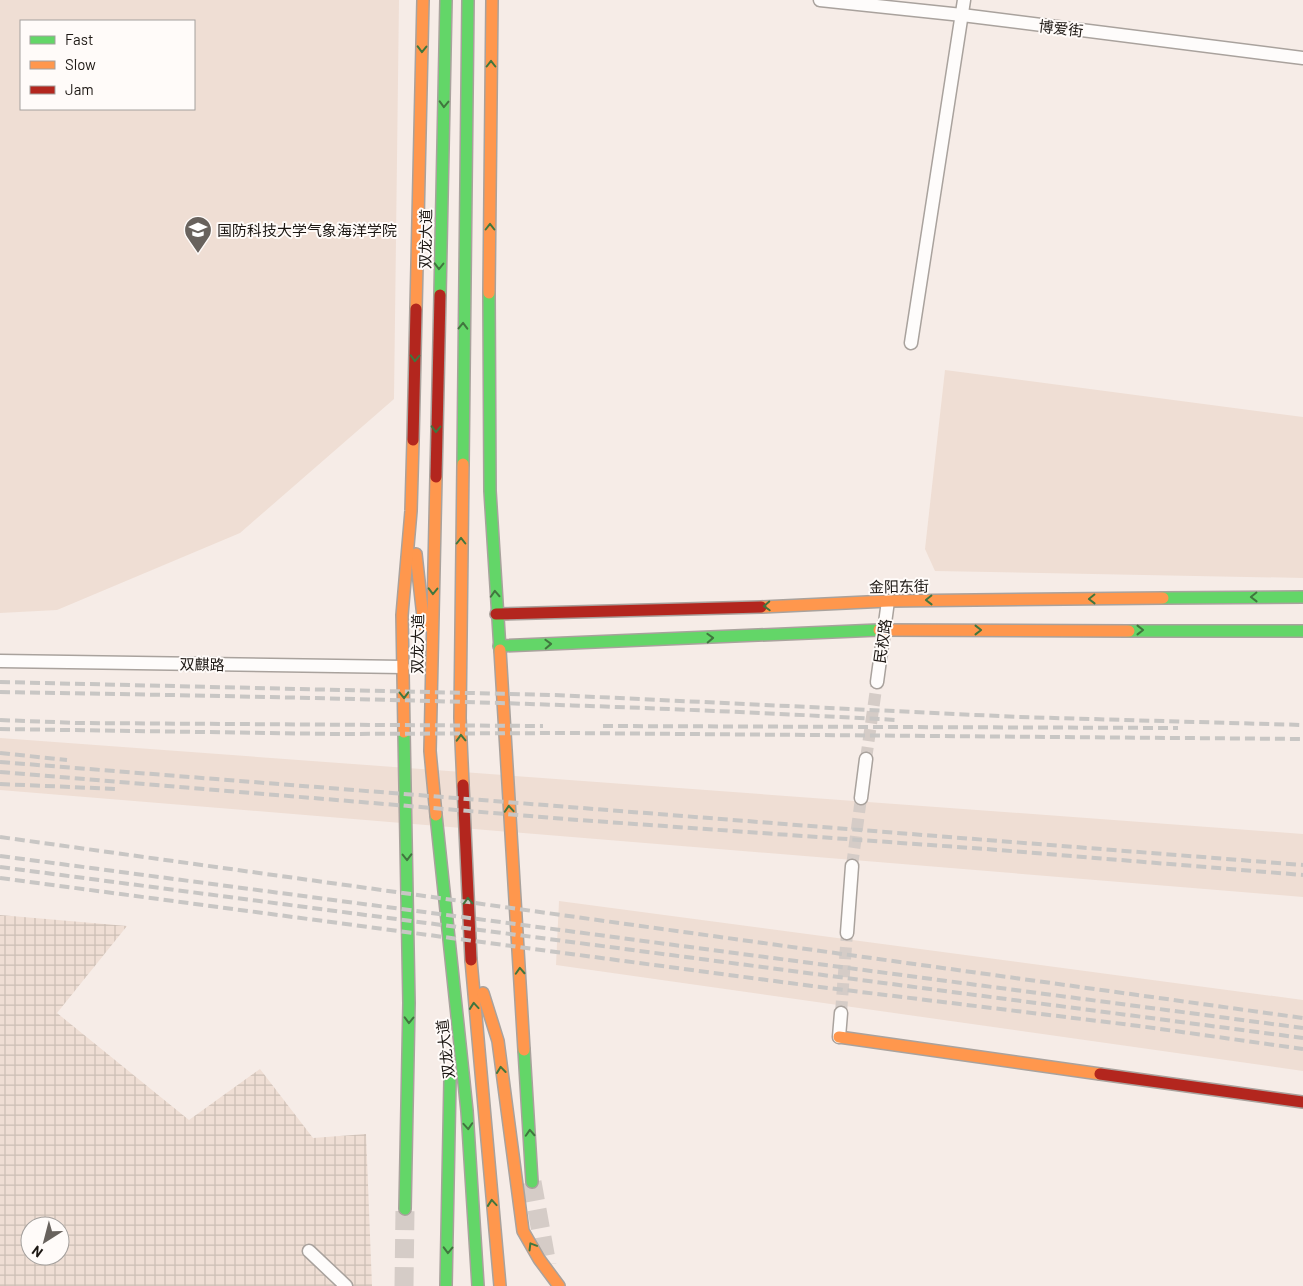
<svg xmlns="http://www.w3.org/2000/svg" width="1303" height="1286" viewBox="0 0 1303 1286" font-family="Barlow,'Noto Sans SC',sans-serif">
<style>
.built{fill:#efded4;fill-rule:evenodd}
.industrial{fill:url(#industrial-grid);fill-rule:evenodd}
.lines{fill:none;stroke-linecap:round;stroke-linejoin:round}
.street-tunnel{stroke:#d5ccc7;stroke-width:12;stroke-dasharray:12 6;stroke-linecap:butt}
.secondary-tunnel{stroke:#d5ccc7;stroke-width:19;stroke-dasharray:19 9;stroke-linecap:butt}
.street-casing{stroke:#a9a29d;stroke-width:15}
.fast-casing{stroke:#a9a29d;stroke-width:14}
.slow-casing{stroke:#a9a29d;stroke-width:14}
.jam-casing{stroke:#a9a29d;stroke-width:14}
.street{stroke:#fefcfb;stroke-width:12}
.fast{stroke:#63d668;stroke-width:11}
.slow{stroke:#ff974d;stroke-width:11}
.jam{stroke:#b3261e;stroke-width:11}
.rail{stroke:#c8c6c4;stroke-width:4;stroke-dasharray:10 5;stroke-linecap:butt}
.oneway{stroke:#40763e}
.labels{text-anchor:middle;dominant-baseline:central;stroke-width:4;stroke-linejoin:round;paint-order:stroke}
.street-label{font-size:15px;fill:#1c1713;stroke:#fffbf9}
.poi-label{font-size:15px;fill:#1c1713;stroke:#fffbf9;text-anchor:start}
</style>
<defs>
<pattern id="industrial-grid" width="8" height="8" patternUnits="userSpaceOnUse" patternTransform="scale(1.25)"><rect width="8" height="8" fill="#efded4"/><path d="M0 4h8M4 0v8" fill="none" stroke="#ccbeb5"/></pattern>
</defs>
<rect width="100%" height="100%" fill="#f6ece7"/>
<g class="built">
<path d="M0 0H399L394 399 240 533 57 610 0 613ZM194 21V109H21V21Z"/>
<polygon points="945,370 1303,417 1303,578 935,571 925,549"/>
<polygon points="0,738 1303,834 1303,897 0,790"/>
<polygon points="559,901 1303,1000 1303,1071 556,965"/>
</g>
<path class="industrial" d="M0 915 127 926 57 1013 189 1120 260 1069 313 1138 366 1134 372 1286H0ZM30 1226H60V1256H30Z"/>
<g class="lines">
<g class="street-tunnel">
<polyline points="866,759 877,682"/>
<polyline points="852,866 861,798"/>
<polyline points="841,1013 847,933"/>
</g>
<g class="secondary-tunnel">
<polyline points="532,1182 547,1265"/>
<polyline points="404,1286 405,1209"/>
</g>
<defs>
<g id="street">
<polyline points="820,0 962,15 1303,58"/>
<polyline points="911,343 964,0"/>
<polyline points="0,661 403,667"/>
<polyline points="877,682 888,601"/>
<polyline points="861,798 866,759"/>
<polyline points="847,933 852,866"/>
<polyline points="839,1037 841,1013"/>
<polyline points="309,1251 346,1286"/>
</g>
<g id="fast">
<polyline points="489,293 490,491 500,650"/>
<polyline points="440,295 446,0"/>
<polyline points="463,464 468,0"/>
<polyline points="1163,598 1303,597"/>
<polyline points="1129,631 1303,631"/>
<polyline points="499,646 879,630"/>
<polyline points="404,732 409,1003 405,1209"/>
<polyline points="436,815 467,1111 478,1286"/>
<polyline points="524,1050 532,1182"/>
<polyline points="446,1286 450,1080"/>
</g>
<g id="slow">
<polyline points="489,293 492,0"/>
<polyline points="416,309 423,0"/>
<polyline points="463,464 460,718 463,785"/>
<polyline points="436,477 430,751 436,815"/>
<polyline points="416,554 424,626"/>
<polyline points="761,607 888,601 1163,598"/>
<polyline points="879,630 1129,631"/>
<polyline points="500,650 524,1050"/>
<polyline points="404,732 402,615 411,511 413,440"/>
<polyline points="471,960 500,1286"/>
<polyline points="483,993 498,1041 523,1231 539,1259 559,1286"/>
<polyline points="839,1037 1100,1074"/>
</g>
<g id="jam">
<polyline points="413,440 416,309"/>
<polyline points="436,477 440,295"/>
<polyline points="496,614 761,607"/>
<polyline points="463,785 471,960"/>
<polyline points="1100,1074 1303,1102"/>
</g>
</defs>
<use href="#street" class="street-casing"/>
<use href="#fast" class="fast-casing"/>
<use href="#slow" class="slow-casing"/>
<use href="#jam" class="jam-casing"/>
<use href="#street" class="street"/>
<use href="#fast" class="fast"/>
<use href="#slow" class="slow"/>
<use href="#jam" class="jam"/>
<g class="rail">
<polyline points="0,682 555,695 1019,717 1303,725"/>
<path d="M0 692C299 697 598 703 896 720"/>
<polyline points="0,720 78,723 543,726"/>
<polyline points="603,726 1178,728"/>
<polyline points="0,729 337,734 565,733 1303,739"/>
<polyline points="0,753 67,760"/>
<polyline points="0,762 1303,865"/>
<polyline points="0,772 565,819 986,849 1303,875"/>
<polyline points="0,784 117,789"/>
<polyline points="0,837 1303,1018"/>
<polyline points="0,856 1303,1028"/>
<polyline points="0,867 1303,1038"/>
<polyline points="0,878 812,986 1139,1026 1303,1049"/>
</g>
</g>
<defs><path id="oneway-chevron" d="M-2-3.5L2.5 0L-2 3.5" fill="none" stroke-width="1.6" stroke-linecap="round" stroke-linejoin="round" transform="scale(1.25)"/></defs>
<g class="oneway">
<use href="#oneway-chevron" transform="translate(422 49) rotate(91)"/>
<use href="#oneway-chevron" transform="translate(491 64) rotate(-90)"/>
<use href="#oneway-chevron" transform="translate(444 104) rotate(92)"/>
<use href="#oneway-chevron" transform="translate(490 227) rotate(-90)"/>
<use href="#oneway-chevron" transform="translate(439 266) rotate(91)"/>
<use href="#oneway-chevron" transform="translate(463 326) rotate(-89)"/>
<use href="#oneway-chevron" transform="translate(415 358) rotate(92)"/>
<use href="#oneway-chevron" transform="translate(436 429) rotate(91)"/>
<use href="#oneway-chevron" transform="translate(461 541) rotate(-90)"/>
<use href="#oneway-chevron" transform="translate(433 591) rotate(91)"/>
<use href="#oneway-chevron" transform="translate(495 594) rotate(-93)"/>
<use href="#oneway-chevron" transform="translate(1254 597) rotate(179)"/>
<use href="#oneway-chevron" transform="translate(1092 599) rotate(179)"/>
<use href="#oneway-chevron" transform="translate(929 600) rotate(179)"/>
<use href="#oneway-chevron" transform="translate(767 606) rotate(177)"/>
<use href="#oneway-chevron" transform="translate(978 630)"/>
<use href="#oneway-chevron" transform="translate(1140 630)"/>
<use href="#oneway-chevron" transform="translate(710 638) rotate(-2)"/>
<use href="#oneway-chevron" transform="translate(548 644) rotate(-2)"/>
<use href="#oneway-chevron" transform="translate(404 695) rotate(89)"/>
<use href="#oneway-chevron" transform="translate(461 738) rotate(-92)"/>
<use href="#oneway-chevron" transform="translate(509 809) rotate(-94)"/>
<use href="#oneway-chevron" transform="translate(407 857) rotate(89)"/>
<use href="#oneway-chevron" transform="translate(468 901) rotate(-92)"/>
<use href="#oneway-chevron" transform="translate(520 971) rotate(-93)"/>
<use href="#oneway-chevron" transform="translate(474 1006) rotate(-95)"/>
<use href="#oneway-chevron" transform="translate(409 1020) rotate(91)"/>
<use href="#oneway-chevron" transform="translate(501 1070) rotate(-96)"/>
<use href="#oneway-chevron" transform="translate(468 1126) rotate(86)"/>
<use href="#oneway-chevron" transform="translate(530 1133) rotate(-93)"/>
<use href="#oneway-chevron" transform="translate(492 1203) rotate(-95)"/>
<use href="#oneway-chevron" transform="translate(532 1246) rotate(-121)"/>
<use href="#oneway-chevron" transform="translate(448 1250) rotate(91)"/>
</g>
<defs>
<symbol id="university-pin" viewBox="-11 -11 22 30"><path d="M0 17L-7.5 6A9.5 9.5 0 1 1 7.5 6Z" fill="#68625d" stroke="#fffbf9"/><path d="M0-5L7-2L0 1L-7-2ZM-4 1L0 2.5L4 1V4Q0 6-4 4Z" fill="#fff"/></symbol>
</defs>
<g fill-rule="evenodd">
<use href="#university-pin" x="182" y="214" width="32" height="43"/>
</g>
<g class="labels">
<g class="street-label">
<text transform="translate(1061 28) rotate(7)">博爱街</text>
<text transform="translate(425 239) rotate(-89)">双龙大道</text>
<text transform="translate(899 586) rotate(-1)">金阳东街</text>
<text transform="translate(882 641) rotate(-82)">民权路</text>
<text transform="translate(417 644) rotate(-89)">双龙大道</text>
<text transform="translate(202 664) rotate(1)">双麒路</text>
<text transform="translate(445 1049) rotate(-97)">双龙大道</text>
</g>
<g class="poi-label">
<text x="217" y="230">国防科技大学气象海洋学院</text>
</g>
</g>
<rect x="20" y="20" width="175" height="90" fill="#fffbf9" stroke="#a4a09d"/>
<rect x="30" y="36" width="25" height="8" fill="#63d668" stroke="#a4a09d"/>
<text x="65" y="45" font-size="15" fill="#1c1713">Fast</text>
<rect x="30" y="61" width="25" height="8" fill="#ff974d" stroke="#a4a09d"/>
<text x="65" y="70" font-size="15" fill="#1c1713">Slow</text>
<rect x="30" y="86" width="25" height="8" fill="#b3261e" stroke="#a4a09d"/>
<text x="65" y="95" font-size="15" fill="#1c1713">Jam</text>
<g transform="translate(45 1241) rotate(216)"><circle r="24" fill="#fffbf9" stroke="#a4a09d"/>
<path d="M0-4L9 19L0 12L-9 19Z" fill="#68625d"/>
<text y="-8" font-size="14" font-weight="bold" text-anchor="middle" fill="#1c1713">N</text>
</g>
</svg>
